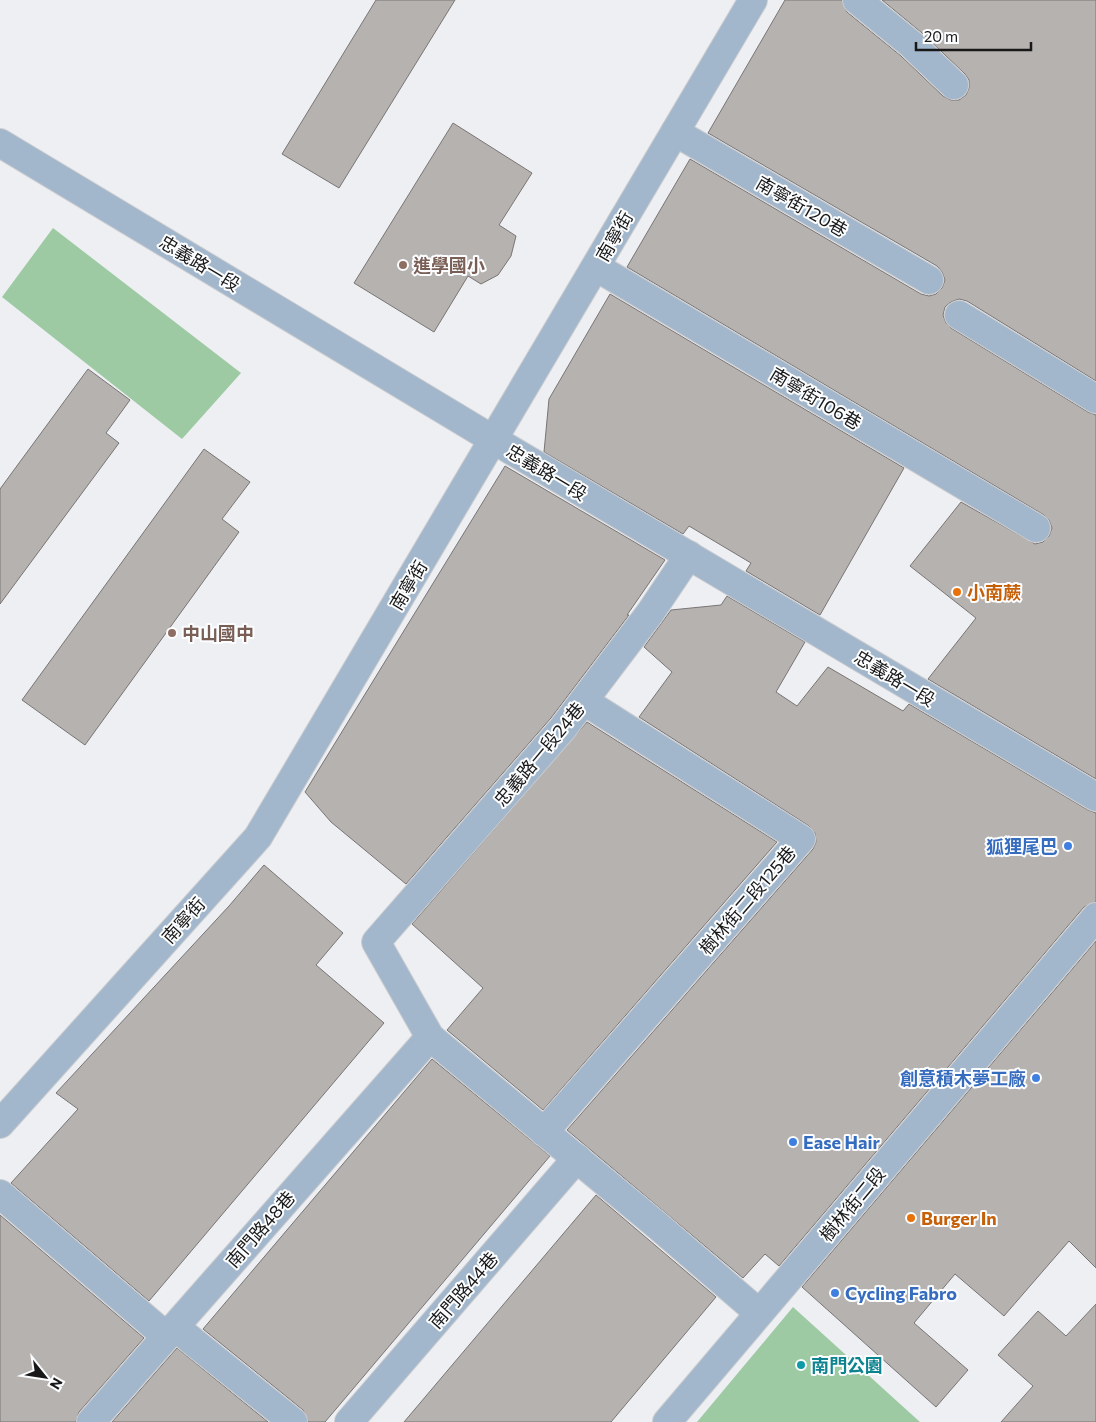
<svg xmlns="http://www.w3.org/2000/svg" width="1096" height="1422" viewBox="0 0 1096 1422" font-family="Commissioner,'Noto Sans TC',sans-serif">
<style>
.park{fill:#9dcaa2}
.building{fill:#b6b2b0;stroke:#797574}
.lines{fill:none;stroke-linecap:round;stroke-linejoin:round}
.minor-casing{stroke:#cccdd0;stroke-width:30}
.minor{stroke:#a3b7cc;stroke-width:28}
.education-dot{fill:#8d6e63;stroke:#fcfdff;stroke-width:2}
.food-dot{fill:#e8710a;stroke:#fcfdff;stroke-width:2}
.shop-dot{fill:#3f7fe0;stroke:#fcfdff;stroke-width:2}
.culture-dot{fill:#0f9aa8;stroke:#fcfdff;stroke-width:2}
.labels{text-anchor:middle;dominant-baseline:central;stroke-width:4;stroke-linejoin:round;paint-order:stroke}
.street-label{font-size:18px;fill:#181819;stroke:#fcfdff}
.education-label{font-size:18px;font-weight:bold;fill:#785e54;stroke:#fcfdff;text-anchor:start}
.food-label{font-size:18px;font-weight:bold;fill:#c56008;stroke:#fcfdff;text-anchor:start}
.shop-label{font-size:18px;font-weight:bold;fill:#366cbe;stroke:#fcfdff;text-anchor:end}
.culture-label{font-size:18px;font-weight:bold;fill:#0d838f;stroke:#fcfdff;text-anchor:start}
</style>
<rect width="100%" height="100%" fill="#eeeff3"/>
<g class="park">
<polygon points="53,228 241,373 182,439 2,297"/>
<polygon points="793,1307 920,1422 697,1422"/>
</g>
<g class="building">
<polygon points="376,0 455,0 339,188 282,154"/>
<polygon points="785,0 842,0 847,12 901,56 943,96 951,100 959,100 966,95 969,88 969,80 965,74 922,33 882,0 1096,0 1096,381 967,301 959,299 951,302 945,307 943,315 946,323 951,328 1088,412 1096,415 1096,779 928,679 976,618 910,566 961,502 1035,544 1043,542 1049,536 1052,528 1049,520 1044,515 627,267 690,159 921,294 929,296 936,294 942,288 945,280 942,272 937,266 708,133"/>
<polygon points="453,123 532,173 499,225 516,236 511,256 498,275 481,284 468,276 434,332 354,283"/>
<polygon points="610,294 904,468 820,615 746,571 751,563 689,526 683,534 544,452 549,399"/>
<polygon points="88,369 130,400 106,433 119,443 0,604 0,489"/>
<polygon points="204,449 250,482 222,519 239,532 85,745 22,700"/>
<polygon points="505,466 665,560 627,615 629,615 551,718 406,884 331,822 305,792"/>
<polygon points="727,596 805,642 776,692 797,706 828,667 903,711 909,704 1088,810 1096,813 1096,902 1084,907 779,1266 765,1254 743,1278 567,1130 813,849 816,842 815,833 809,826 639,717 672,672 644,647 671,610 721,605"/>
<polygon points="587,722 777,842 543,1110 447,1030 483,988 412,924"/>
<polygon points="264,865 343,933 316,965 384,1023 149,1301 11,1183 78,1109 56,1093 229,906"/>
<polygon points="1096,941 1096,1268 1069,1241 1004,1316 955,1274 914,1323 968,1370 936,1407 802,1287"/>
<polygon points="432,1059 550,1156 325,1422 308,1422 303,1410 203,1329"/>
<polygon points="596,1195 716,1297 611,1422 404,1422"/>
<polygon points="0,1215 144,1338 79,1412 76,1422 0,1422"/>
<polygon points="1096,1304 1096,1422 1001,1422 1033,1386 998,1355 1038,1311 1066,1336"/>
<polygon points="177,1348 268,1422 112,1422"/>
</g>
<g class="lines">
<defs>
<g id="minor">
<polyline points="857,0 911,44 954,85"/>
<polyline points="675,132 929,280"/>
<polyline points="0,143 494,440 1096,797"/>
<polyline points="596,267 1036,528"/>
<polyline points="959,315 1096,399"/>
<polyline points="689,555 650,613 563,728 376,942 430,1037 658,1226 759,1313"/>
<polyline points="0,1124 258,837 753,0"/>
<polyline points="544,1132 801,839 584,701"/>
<polyline points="0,1194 166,1336"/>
<polyline points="175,1327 293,1422"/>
<polyline points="91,1422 430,1037"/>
<polyline points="349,1422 577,1158"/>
<polyline points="667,1422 1096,917"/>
</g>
</defs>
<use href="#minor" class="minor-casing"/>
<use href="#minor" class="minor"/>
</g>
<g class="education-dot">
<circle cx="403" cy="265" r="5"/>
<circle cx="172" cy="633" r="5"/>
</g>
<g class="food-dot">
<circle cx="957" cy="592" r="5"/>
<circle cx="911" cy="1218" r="5"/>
</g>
<g class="shop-dot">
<circle cx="1068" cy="846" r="5"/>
<circle cx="1036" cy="1078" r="5"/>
<circle cx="793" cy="1142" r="5"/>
<circle cx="835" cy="1293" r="5"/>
</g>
<circle class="culture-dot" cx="801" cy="1365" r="5"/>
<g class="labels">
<g class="street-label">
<text transform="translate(802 206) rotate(30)">南寧街120巷</text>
<text transform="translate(614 236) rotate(-60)">南寧街</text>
<text transform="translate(200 263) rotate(31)">忠義路一段</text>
<text transform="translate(816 398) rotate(31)">南寧街106巷</text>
<text transform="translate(547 472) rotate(31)">忠義路一段</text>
<text transform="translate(408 585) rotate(-59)">南寧街</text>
<text transform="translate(895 678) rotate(31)">忠義路一段</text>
<text transform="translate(539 754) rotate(-50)">忠義路一段24巷</text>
<text transform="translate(747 900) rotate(-49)">樹林街二段125巷</text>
<text transform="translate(183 920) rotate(-48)">南寧街</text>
<text transform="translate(852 1204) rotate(-50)">樹林街二段</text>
<text transform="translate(260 1229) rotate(-49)">南門路48巷</text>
<text transform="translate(463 1290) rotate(-49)">南門路44巷</text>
</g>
<g class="education-label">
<text x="413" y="265">進學國小</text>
<text x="182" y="633">中山國中</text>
</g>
<g class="food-label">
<text x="967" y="592">小南蕨</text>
<text x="921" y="1218">Burger In</text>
</g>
<g class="shop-label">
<text x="1058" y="846">狐狸尾巴</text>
<text x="1026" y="1078">創意積木夢工廠</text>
<text x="803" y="1142" text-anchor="start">Ease Hair</text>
<text x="845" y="1293" text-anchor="start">Cycling Fabro</text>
</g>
<g class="culture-label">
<text x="811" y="1365">南門公園</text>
</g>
</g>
<g transform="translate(45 1377) rotate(120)" stroke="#fcfdff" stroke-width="4" paint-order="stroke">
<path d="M0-4L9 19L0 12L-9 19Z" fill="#181819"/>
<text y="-8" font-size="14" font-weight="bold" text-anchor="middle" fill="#181819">N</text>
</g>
<path d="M916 42v8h115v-8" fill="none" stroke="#181819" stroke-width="2.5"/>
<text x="924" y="42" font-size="15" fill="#181819" stroke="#fcfdff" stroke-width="4" paint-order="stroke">20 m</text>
</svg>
